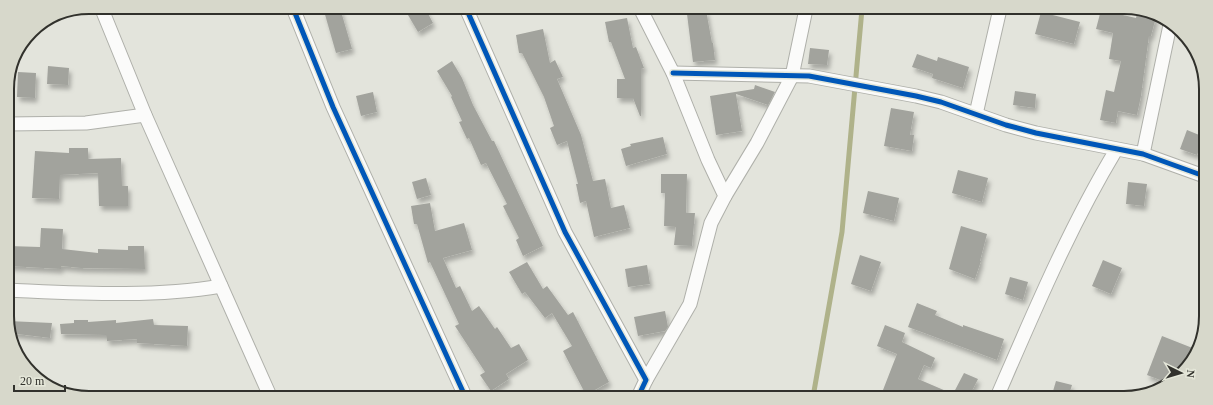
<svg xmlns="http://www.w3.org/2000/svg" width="1213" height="405" viewBox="0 0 1213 405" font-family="'Times New Roman',serif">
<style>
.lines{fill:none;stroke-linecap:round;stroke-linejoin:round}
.stream{stroke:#afb28a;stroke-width:5}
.building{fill:#a2a39d;filter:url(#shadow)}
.street-casing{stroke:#afb0aa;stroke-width:15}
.street{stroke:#fbfbfa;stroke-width:13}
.cycleway-casing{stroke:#e5e7d9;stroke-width:8}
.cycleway{stroke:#0057b8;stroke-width:5}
.rim{fill:none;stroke:#31312c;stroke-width:2}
</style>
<defs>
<filter id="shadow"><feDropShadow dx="2.5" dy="4.5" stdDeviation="2" flood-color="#0004"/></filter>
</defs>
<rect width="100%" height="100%" fill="#e3e4dc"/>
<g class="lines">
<polyline class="stream" points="813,397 842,232 862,9"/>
</g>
<g class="building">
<polygon points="336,8 340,8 352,49 336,53 324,11"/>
<polygon points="420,8 425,8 433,23 418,32 408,15"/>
<polygon points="706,10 712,43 713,43 715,60 693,62 687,14"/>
<polygon points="1101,10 1136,18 1137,13 1156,17 1151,36 1149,36 1141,96 1137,115 1118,111 1116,123 1100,120 1106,90 1114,92 1121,61 1109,59 1113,33 1096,29"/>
<polygon points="1041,12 1080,22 1074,44 1035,34"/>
<polygon points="627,18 633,48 636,47 644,68 641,69 641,116 640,116 633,98 617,98 617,79 625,79 611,42 609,42 605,22"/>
<polygon points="543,29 550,63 555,60 563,77 557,79 581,135 593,181 605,179 611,208 624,205 630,228 594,237 586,201 580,203 576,184 578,184 567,141 557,145 550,128 554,126 544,97 522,53 519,53 516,35"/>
<polygon points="810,48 829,50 827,65 808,64"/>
<polygon points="917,54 937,61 938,57 969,67 963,88 932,78 933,74 912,67"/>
<polygon points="452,61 462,78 473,105 492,141 494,141 543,246 523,256 516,240 519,238 503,206 507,204 486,163 481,165 469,138 467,139 459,122 462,121 451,97 452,96 437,71"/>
<polygon points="48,66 69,68 68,85 47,84"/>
<polygon points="18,72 36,73 35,98 17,97"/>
<polygon points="755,85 775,92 768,105 736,94 742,131 716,135 710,96 754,89"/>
<polygon points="1015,91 1036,94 1035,108 1013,105"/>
<polygon points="373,92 377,112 361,116 356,96"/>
<polygon points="891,108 914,112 910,135 914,135 912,151 884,146"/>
<polygon points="1187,130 1204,137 1197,155 1180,149"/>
<polygon points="663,137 667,154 626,166 621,149 631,146 630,144"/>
<polygon points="69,148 88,148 88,159 121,158 122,186 128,186 128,206 99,206 98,173 60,175 59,199 32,198 35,151 69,153"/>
<polygon points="958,170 988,178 982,202 952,193"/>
<polygon points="661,174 687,174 686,213 695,213 692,246 674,245 676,227 664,226 665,193 661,193"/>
<polygon points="426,178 431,195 417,199 412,182"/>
<polygon points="1128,182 1147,184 1144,206 1126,204"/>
<polygon points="868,191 899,198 894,221 863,213"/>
<polygon points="430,203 435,231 464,223 472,250 443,258 456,288 460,286 472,311 479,306 495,329 497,327 511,348 519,344 528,360 506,374 509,379 491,391 480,375 485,372 455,326 459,324 430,262 428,263 417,224 414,224 411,206"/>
<polygon points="961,226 987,234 980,261 981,261 975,279 949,269"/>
<polygon points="41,228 63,229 62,249 98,253 98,249 128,250 128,246 144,246 145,269 81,268 61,266 61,269 8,266 8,246 40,247"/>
<polygon points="860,255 881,262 871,291 851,284"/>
<polygon points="1103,260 1122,268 1111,294 1092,286"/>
<polygon points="527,262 543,289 547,286 568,315 573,312 609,382 586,395 563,351 572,346 552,313 545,318 525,292 522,294 509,272"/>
<polygon points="647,265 650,284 628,287 625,269"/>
<polygon points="1010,277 1028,282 1023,300 1005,294"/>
<polygon points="917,303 937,311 935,315 963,327 963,325 1004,339 997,360 908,327"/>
<polygon points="665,311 668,327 665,331 638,336 634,317"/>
<polygon points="153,319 154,325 188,326 187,346 137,343 137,339 107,341 106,335 61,334 60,324 74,323 74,320 88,320 88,322 116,320 116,323"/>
<polygon points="8,321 52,323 50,338 9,333"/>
<polygon points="885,325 905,333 902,342 935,358 931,368 924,365 918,379 953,394 964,373 978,379 969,397 901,397 883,390 897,354 877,346"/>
<polygon points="1162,336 1195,349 1174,381 1168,383 1147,375"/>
<polygon points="1056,381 1072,385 1068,398 1051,398"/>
</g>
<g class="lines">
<defs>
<g id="street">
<polyline points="101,7 145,115 270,396"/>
<polyline points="293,8 333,107 465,396"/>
<polyline points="466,8 565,232 646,380 638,397"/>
<polyline points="640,8 673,73 708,160 725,196 711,223 690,304 646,380"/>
<polyline points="673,73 809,76 916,96 941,102 1006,125 1036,133 1143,154 1204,176"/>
<polyline points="976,114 1000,9"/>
<polyline points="7,124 86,123 145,115"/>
<polyline points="1143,154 1170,25"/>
<polyline points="725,196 757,143 792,76 806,9"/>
<path d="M8 290C78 293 152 298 221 286"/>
<path d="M997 397C1033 314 1069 228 1116 150"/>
</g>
</defs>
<use href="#street" class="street-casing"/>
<use href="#street" class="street"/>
<defs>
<g id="cycleway">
<polyline points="293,8 333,107 465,396"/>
<polyline points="466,8 565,232 646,380 638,397"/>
<polyline points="673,73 809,76 916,96 941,102 1006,125 1036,133 1143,154 1204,176"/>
</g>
</defs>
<use href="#cycleway" class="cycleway-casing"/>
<use href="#cycleway" class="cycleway"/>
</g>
<path d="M0 0H1213V405H0ZM89 14H1124A75 75 0 0 1 1199 89V316A75 75 0 0 1 1124 391H89A75 75 0 0 1 14 316V89A75 75 0 0 1 89 14Z" fill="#d7d8cb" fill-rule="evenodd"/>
<path class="rim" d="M89 14H1124A75 75 0 0 1 1199 89V316A75 75 0 0 1 1124 391H89A75 75 0 0 1 14 316V89A75 75 0 0 1 89 14Z"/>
<g transform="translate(1181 373) rotate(95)" stroke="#e5e7d9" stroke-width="3" paint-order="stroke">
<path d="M0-3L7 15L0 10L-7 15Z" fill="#31312c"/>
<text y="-6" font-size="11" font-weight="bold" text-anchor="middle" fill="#31312c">N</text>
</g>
<path d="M14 385v6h51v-6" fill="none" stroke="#31312c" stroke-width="2"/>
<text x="20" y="385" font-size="12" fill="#31312c" stroke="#e5e7d9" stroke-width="3" paint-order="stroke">20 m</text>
</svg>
